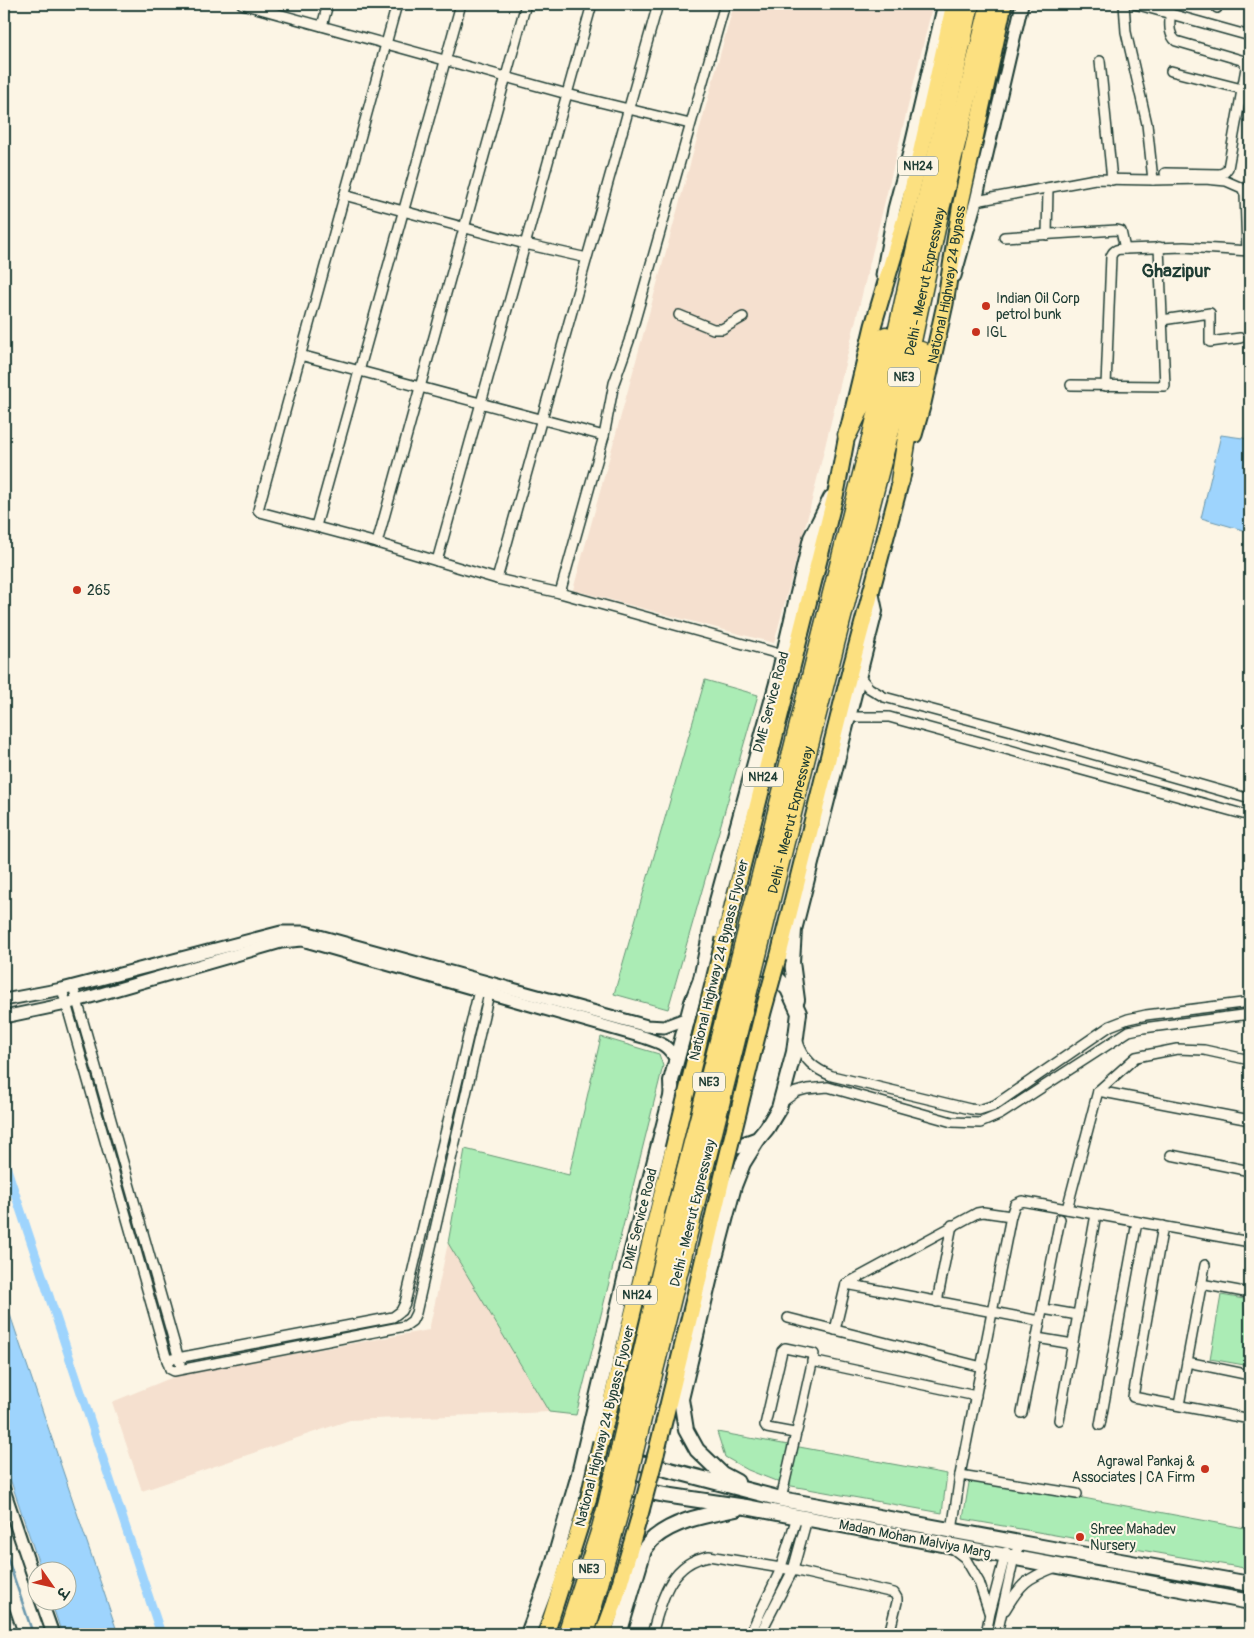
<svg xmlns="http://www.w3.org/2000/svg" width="1254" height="1638" viewBox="0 0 1254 1638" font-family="Pangolin,'Playpen Sans Deva',sans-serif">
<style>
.built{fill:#f5e0cf}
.green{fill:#abecb5;stroke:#659474}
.water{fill:#9ed4fd;stroke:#6b98ad}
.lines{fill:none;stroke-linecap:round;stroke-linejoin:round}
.stream{stroke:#6b98ad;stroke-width:2.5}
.canal{stroke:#9ed4fd;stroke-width:9}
.minor-casing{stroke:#1f3d34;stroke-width:12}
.tertiary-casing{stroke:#1f3d34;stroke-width:15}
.secondary-casing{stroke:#1f3d34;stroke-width:18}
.trunk-casing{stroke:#1f3d34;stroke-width:19}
.motorway-casing{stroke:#1f3d34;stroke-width:21}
.minor{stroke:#fcf5e5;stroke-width:9}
.tertiary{stroke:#fcf5e5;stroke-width:11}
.secondary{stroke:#fcf5e5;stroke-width:14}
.trunk{stroke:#fce080;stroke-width:15}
.motorway{stroke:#fce080;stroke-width:18}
.trunk-bridge-casing{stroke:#1f3d34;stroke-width:19;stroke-linecap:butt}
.motorway-bridge-casing{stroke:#1f3d34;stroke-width:21;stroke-linecap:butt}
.trunk-bridge{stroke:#fce080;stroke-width:15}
.motorway-bridge{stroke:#fce080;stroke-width:18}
.poi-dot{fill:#c8321e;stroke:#fcf5e5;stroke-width:2}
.labels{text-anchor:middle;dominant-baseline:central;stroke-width:4;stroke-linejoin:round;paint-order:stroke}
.shield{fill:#fcf5e5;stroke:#617469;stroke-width:1}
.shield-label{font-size:12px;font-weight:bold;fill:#1f3d34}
.street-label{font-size:14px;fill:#1f3d34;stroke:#fcf5e5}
.poi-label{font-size:14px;fill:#1f3d34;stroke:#fcf5e5;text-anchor:start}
.district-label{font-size:19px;font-weight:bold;fill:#1f3d34;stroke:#fcf5e5}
</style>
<rect width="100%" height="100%" fill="#fcf5e5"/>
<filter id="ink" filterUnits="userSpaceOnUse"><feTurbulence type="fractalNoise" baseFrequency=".02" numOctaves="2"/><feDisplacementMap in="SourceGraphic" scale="10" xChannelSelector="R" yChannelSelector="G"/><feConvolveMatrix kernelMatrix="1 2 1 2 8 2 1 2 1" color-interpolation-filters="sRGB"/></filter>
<g filter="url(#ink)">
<g class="built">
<polygon points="734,4 933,4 809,512 774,643 573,590"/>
<polygon points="448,1243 549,1412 350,1420 142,1491 112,1402 183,1373 429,1330"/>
</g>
<g class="green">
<polygon points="705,680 758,695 668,1009 614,994"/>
<polygon points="601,1037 659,1054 663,1066 576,1415 549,1412 448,1243 465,1149 569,1175"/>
<polygon points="1221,1295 1250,1300 1250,1366 1210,1359"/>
<polygon points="717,1432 947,1474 942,1513 786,1485 748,1470 725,1457"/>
<polygon points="970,1477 1250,1529 1250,1569 963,1519"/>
</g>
<g class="water">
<polygon points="1221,435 1250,439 1250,532 1201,518"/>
<polygon points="4,1297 118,1634 62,1634 51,1601 68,1600 68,1570 41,1570 4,1461"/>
</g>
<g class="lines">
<polyline class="stream" points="4,1548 33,1634"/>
<polyline class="canal" points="4,1160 161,1634"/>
<defs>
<g id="minor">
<polyline points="242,4 567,94 690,124"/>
<polyline points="397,4 258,510 260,512 377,543 497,579 560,593 783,655"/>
<polyline points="1124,4 1126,32 1147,124 1153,180"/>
<polyline points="1135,4 1250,36"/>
<polyline points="1217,8 1218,4"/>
<polyline points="322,26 328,4"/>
<polyline points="1100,61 1112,180"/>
<polyline points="1171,71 1242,89"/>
<path d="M1165 173 1220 174 1225 172 1228 168 1246 68 1245 63 1241 60 1176 41C1168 34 1170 24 1170 13"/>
<polyline points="344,195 525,244 587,258"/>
<polyline points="976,201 1095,179 1153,180 1205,179 1226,181 1242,188 1245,194 1247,251"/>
<polyline points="1047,235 1048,188"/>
<polyline points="1004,237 1117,230 1121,231 1125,249"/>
<polyline points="679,315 713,329 722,329 743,317"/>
<polyline points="1162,320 1210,313 1210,342 1240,338"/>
<polyline points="300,355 604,436"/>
<polyline points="1071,385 1165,386 1159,247"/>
<path d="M1106 386 1111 256C1114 249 1118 249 1125 249L1184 247 1250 251"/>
<polyline points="316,526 461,4"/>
<polyline points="377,543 526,4"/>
<polyline points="437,561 592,4"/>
<polyline points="497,579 658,4"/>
<polyline points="560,593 604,436 614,383 629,341 725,4"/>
<polyline points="859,676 869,688 884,697 1008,730 1250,799"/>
<polyline points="848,717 889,717 1250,816"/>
<polyline points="73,986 180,1363"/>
<polyline points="62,989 167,1360 170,1369 174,1371 405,1326 412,1321 416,1313 490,989"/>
<path d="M798 1042C804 1060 814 1069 832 1076L970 1109 979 1110 995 1105 1110 1026 1128 1019 1146 1015 1250 1002"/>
<polyline points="1098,1091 1250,1120"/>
<polyline points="781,1103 796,1092 807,1089 828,1087 952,1122 980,1123 1001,1114 1129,1031 1143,1028 1250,1014"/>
<polyline points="1171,1155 1250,1171"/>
<polyline points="1067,1209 1098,1091 1136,1057 1177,1049 1204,1050 1250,1060"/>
<polyline points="1163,1226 1133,1397 1250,1419 1250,1417"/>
<polyline points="846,1284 1040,1321"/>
<polyline points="1201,1284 1250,1293"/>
<polyline points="937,1302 952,1225"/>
<polyline points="1043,1309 1078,1315"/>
<polyline points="788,1318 982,1367"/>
<polyline points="835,1330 846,1284 977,1213 983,1212 1011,1216"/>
<polyline points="1037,1338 1073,1344"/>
<polygon points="785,1348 814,1354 797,1431 794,1433 767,1428 765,1425 782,1351"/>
<polyline points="167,1360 393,1317 401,1311 405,1303 480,986"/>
<polyline points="812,1361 976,1396"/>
<polyline points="1187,1362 1250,1375"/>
<polyline points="1179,1405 1205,1265"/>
<polyline points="1022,1413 1060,1219"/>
<polyline points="1059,1420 1096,1214"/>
<polyline points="1100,1425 1137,1222"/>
<polyline points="960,1475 1077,1494"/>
<polyline points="781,1499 796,1433"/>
<polyline points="952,1531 960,1475 1011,1216 1015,1204 1022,1201 1250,1242"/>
<polyline points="952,1548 965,1558 979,1582 989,1612"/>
<path d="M1005 1610C1021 1583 1027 1578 1056 1567"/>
<path d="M652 1634C662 1600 669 1563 709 1556L793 1570 894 1593 897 1598V1602L889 1634"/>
<polyline points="750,1634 779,1573 797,1517"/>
<polyline points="760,1634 793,1570 807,1519"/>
<polyline points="986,1634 990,1613 1006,1552"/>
<polyline points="997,1634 1014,1557 1020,1543"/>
</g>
<g id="tertiary">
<polyline points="882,275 894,209 911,145 944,4"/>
<polyline points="955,276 976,201 1022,4"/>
<polyline points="4,1000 62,989 281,932 305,932 647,1026 664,1027 688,1018"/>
<path d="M4 1017 66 1004 281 942 302 940 643 1037C661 1043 667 1044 677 1061"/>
<polyline points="4,1490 38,1590"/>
<polyline points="41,1600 53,1634"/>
<polyline points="4,1613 11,1634"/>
</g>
<g id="secondary">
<polygon points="726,961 746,962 768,969 788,989 799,1013 794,1052 779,1108 767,1128 758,1139 739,1146 732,1147 705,1143 680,1125 672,1108 671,1081 692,1002 701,979 710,969"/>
<polyline points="701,979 717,901 777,683 811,538 831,498"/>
<polyline points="797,1000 792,962 794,930 875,611 871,592"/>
<polyline points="585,1450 662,1468 781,1499 1047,1548 1250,1584"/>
<polyline points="578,1478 665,1495 746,1507 1250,1602"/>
<polyline points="737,1482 722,1474 697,1450 686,1430 681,1399 710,1277 734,1186 743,1163 758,1139"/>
<polyline points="528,1634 549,1578 578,1478 630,1258 672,1093"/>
<path d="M619 1634 644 1550C647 1546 650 1541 654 1538 677 1519 708 1515 736 1509"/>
</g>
<g id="trunk">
<path id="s1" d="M914 435 923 403 945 304 961 203 1004 4"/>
<polyline points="724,939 837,488 847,435 873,326 908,208 954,4"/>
<polyline points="778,958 851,667 904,469"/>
<polyline points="601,1442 673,1149"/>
<polyline points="656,1454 695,1295 725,1166"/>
<polyline points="546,1634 588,1501"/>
<polyline points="603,1634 613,1607 641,1511"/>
</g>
<g id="motorway">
<polyline points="847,435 868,393 886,336"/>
<polyline points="900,481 921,351"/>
<polyline points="743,947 893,351 970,4"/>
<path id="s2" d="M758 951 808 749 908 360 941 205 990 4"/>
<polyline points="621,1445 674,1217"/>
<polyline points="635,1447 691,1221"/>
<polyline points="567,1634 600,1532 608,1502"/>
<polyline points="585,1634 621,1505"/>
</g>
</defs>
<use href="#minor" class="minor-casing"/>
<use href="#tertiary" class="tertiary-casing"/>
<use href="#secondary" class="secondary-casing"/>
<use href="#trunk" class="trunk-casing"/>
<use href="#motorway" class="motorway-casing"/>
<use href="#minor" class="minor"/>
<use href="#tertiary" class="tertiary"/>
<use href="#secondary" class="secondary"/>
<use href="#trunk" class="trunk"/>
<use href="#motorway" class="motorway"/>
<defs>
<g id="trunk-bridge">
<polyline points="673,1149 724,939"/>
<polyline points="725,1166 763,1012 778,958"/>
<polyline points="588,1501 601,1442"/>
<polyline points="641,1511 656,1454"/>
</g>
<g id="motorway-bridge">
<polyline points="674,1217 743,947"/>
<polyline points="691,1221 758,951"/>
<polyline points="608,1502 621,1445"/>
<polyline points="621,1505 635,1447"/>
</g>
</defs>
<use href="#trunk-bridge" class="trunk-bridge-casing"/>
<use href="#motorway-bridge" class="motorway-bridge-casing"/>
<use href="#trunk-bridge" class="trunk-bridge"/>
<use href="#motorway-bridge" class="motorway-bridge"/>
</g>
</g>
<g class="poi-dot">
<circle cx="986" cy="306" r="5"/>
<circle cx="976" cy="332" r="5"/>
<circle cx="77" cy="590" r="5"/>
<circle cx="1205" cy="1469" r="5"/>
<circle cx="1080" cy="1537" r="5"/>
</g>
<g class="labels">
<g class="shield">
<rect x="898" y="156.5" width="40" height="19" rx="4"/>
<rect x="888" y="367.5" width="32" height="19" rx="4"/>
<rect x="743" y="767.5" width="40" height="19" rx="4"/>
<rect x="693" y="1072.5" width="32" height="19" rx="4"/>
<rect x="617" y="1285.5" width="40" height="19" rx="4"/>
<rect x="573" y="1559.5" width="32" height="19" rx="4"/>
</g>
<g class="shield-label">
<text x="918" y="166">NH24</text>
<text x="904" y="377">NE3</text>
<text x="763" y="777">NH24</text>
<text x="709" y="1082">NE3</text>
<text x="637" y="1295">NH24</text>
<text x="589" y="1569">NE3</text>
</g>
<g class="street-label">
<text stroke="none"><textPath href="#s2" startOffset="690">Delhi - Meerut Expressway</textPath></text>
<text stroke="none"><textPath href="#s1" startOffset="154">National Highway 24 Bypass</textPath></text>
<text transform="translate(771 702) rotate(-75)">DME Service Road</text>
<text stroke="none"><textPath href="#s2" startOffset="135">Delhi - Meerut Expressway</textPath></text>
<text transform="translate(719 960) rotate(-76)">National Highway 24 Bypass Flyover</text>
<text transform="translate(693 1213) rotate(-76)">Delhi - Meerut Expressway</text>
<text transform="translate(640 1219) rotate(-76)">DME Service Road</text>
<text transform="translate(605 1426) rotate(-76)">National Highway 24 Bypass Flyover</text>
<text transform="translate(915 1539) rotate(11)">Madan Mohan Malviya Marg</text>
</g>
<g class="poi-label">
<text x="996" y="298">Indian Oil Corp<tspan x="996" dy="16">petrol bunk</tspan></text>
<text x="986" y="332">IGL</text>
<text x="87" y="590">265</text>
<text x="1195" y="1461" text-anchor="end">Agrawal Pankaj &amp;<tspan x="1195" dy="16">Associates | CA Firm</tspan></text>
<text x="1090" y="1529">Shree Mahadev<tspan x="1090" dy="16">Nursery</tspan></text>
</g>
<g class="district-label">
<text x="1176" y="271">Ghazipur</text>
</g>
</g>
<rect width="1254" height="1638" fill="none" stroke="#fcf5e5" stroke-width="20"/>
<rect x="10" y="10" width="1234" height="1618" fill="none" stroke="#1f3d34" stroke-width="2" filter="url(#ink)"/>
<g transform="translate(52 1586) rotate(124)"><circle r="24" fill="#fcf5e5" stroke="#a4ab9e"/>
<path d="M0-4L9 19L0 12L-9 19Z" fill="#c8321e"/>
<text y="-8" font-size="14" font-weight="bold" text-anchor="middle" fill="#1f3d34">उ</text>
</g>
</svg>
